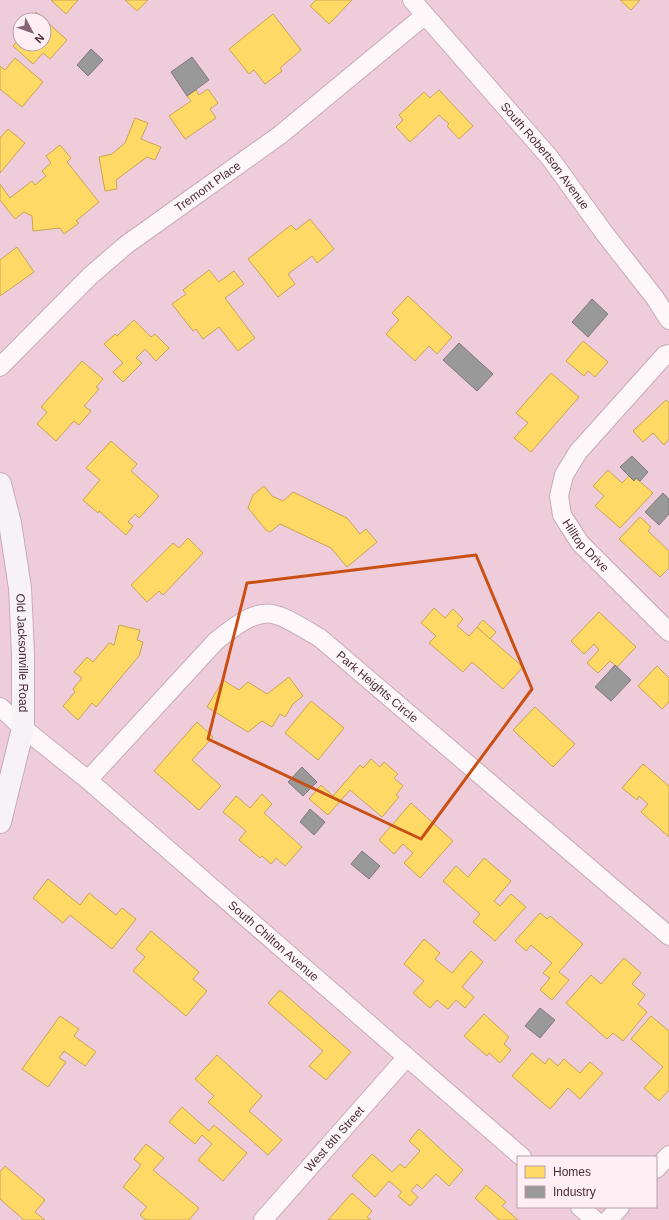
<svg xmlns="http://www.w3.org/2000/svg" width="669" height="1220" viewBox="0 0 669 1220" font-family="Helvetica,sans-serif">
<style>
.homes{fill:#ffd966;stroke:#c9a558}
.industry{fill:#999;stroke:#82787c}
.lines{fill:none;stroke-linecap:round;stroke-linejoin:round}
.minor-casing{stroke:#c9aab6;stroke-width:20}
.secondary-casing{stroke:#c9aab6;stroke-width:24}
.minor{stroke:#fdf7f9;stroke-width:18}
.secondary{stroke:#f6f2f5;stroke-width:22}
.marked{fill:none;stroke:#c95015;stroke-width:3;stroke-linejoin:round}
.labels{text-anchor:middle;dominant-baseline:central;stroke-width:4;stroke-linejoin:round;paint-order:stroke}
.street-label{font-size:12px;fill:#4b2c39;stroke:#ffeef4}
</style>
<rect width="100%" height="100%" fill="#efccda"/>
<g class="homes">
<polygon points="51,0 78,0 66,14"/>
<polygon points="125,0 148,0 137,11"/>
<polygon points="316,0 352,0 329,24 310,6"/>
<polygon points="620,0 640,0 631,10"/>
<polygon points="36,12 67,40 50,59 43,53 33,64 13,46 20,38 20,44 44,44 44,20 30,19"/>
<polygon points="273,14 301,50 280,68 282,71 265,84 254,70 249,74 229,49"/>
<polygon points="15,58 43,82 22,107 0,89 0,66 5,70"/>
<polygon points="208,89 218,103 210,109 216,118 185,139 169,116 191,101 187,96 196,90 199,95"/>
<polygon points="439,90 473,126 459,139 447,126 449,124 439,115 410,142 396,127 403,120 399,115 424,92 430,98"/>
<polygon points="135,118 148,123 141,139 161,147 155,160 147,157 116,180 117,189 105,191 99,157 112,154 125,143"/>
<polygon points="8,129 25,143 0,173 0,138"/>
<polygon points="60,145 71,158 67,162 99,202 76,221 79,223 64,234 60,228 33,231 32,216 24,212 15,219 0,200 0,184 10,198 32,181 35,185 46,176 42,171 51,163 46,156"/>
<polygon points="310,219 334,249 317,263 312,256 288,274 295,284 278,297 248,259 291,225 296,230"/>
<polygon points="17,247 34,272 0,296 0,260"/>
<polygon points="209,270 219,282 234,271 244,284 225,298 255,338 238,351 219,327 203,339 196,329 193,331 172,304 186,294 183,290"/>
<polygon points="408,296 452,337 437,354 429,346 415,361 386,334 399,320 392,313"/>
<polygon points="134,320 151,337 155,334 169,348 156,361 145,349 136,358 142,363 123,382 113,372 123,363 104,344 115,334 117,336"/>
<polygon points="583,341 608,362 595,377 588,371 584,376 566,361"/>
<polygon points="82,361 103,379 96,387 99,389 84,406 91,411 79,425 74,421 56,441 37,424 47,412 41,407"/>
<polygon points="551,373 579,397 531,452 514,438 528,423 516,413"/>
<polygon points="666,400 669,403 669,439 664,445 653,433 643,442 633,431"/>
<polygon points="111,441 137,464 131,471 159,496 139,518 135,514 128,522 133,526 126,535 99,511 98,513 83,500 100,480 86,468"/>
<polygon points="608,470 622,483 629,476 634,481 636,478 653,493 620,528 595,506 604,496 593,486"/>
<polygon points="264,486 272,496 283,501 293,492 347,518 360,534 366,529 377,542 347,567 331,548 280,524 270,532 266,530 248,508 253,495"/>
<polygon points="640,517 651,527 648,531 669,551 669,568 660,577 619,539"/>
<polygon points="188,538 203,553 163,595 159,591 147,602 131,585 173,543 179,548"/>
<polygon points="434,608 445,618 453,609 463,619 457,626 469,636 477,627 523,667 503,689 472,662 463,672 429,643 436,636 421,623"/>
<polygon points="599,612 636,647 617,667 610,661 598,673 587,663 599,650 594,644 584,654 571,641"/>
<polygon points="483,620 496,632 490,639 477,627"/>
<polygon points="119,625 140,630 137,640 143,642 139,656 96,707 92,703 78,720 63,706 75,692 73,689 82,678 74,672 87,657 93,662 109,643 114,645"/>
<polygon points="657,666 669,678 669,702 662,709 638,686"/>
<polygon points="289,677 303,696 293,704 285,717 280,714 272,727 262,721 248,732 207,707 223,680 239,690 248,682 267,694"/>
<polygon points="311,701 344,728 318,760 285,733"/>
<polygon points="535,707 575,744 553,767 513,730"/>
<polygon points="197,722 213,737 192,760 221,786 199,810 154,771"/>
<polygon points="371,759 380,767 384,762 398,774 394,778 403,786 396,795 399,797 382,817 350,790 328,815 309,799 321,785 333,796 360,765 363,768"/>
<polygon points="643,764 669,786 669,837 641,812 648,804 639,796 637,800 622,788"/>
<polygon points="262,794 272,804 264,813 302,847 285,866 276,858 271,864 262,856 260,858 239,840 246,831 223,812 236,796 250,808"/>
<polygon points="411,803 453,841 420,878 404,863 413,853 403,844 394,854 379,840"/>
<polygon points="484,858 511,881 494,901 500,906 511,894 526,907 495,941 473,922 480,914 443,881 456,866 468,877"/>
<polygon points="48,879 80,905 89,893 116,915 122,908 136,919 112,949 70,915 63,923 33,898"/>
<polygon points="540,913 547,919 550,916 583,944 559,972 569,980 552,1000 540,990 550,978 543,973 552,963 531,945 526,951 515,941"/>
<polygon points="151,931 199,972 193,979 207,991 186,1016 133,971 145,957 136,949"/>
<polygon points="424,939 440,953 435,959 452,973 471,951 483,962 462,987 474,997 465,1008 456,1000 448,1009 437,1000 430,1008 413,993 424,981 404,964"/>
<polygon points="624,958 641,973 632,984 645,995 638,1004 647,1012 623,1041 613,1033 607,1039 566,1003 591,975 601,984"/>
<polygon points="280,990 351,1052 326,1080 309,1066 323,1051 268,1003"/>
<polygon points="484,1014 509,1037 504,1044 511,1050 500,1063 489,1053 487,1056 464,1036"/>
<polygon points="60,1016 79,1029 74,1036 96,1052 85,1066 64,1051 59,1058 66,1062 48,1087 22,1069"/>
<polygon points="651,1016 669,1031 669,1090 659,1101 644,1088 663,1067 631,1039"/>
<polygon points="532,1053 545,1064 549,1058 558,1066 564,1059 580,1073 590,1062 603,1073 580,1099 568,1088 550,1109 512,1076"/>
<polygon points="217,1055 262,1096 249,1111 282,1140 268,1155 208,1102 214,1096 195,1079"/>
<polygon points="182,1107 209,1131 214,1125 247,1153 223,1181 198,1160 212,1144 202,1135 195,1144 169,1122"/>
<polygon points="419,1129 463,1170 449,1186 436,1174 422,1189 417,1184 411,1191 418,1197 410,1206 398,1196 402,1192 389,1181 375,1197 352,1176 372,1154 392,1172 400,1164 405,1168 420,1151 409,1141"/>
<polygon points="146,1144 164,1158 153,1170 199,1208 189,1220 146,1220 140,1215 147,1207 123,1187 141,1165 134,1159"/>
<polygon points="5,1166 45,1200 35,1212 45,1220 24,1220 0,1199 0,1172"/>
<polygon points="486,1185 506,1202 502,1206 518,1220 499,1220 475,1198"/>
<polygon points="352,1193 372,1211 367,1217 371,1220 328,1220"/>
</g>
<g class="industry">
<polygon points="91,49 103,60 88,76 77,65"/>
<polygon points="192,57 209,80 187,96 171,72"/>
<polygon points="592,299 608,314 588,337 572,322"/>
<polygon points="459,343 493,374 477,391 443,360"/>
<polygon points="632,456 648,472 640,481 636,478 634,481 620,467"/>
<polygon points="663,493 669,499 669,514 659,525 645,512"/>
<polygon points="615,665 631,680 611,701 595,687"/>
<polygon points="302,767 317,782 303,796 288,782"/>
<polygon points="310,809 325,822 314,835 300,822"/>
<polygon points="362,851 380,866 369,879 351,864"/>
<polygon points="540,1008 555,1020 540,1038 525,1026"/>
</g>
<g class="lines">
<defs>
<g id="minor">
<path id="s1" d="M412 0 550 158 605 234 655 298 669 320"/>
<path id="s2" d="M669 354 665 355 578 452 564 475 559 496 562 515 580 543 669 632"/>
<path id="s3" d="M0 367 90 276 126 245 280 135 424 16"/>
<path id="s4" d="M0 707 23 728 88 780 522 1157"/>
<path id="s5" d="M88 780 216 641C265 602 269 608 320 638L669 936"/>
<polyline points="656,1169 669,1155"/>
<polyline points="580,1207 595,1220"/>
<path id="s6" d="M263 1220 406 1058"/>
<polyline points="608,1220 620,1207"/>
</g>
<g id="secondary">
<path id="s7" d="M0 484 10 523 20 588 23 653V728L0 822"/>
</g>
</defs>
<use href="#minor" class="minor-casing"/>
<use href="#secondary" class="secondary-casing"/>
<use href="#minor" class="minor"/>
<use href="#secondary" class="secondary"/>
</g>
<path class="marked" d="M476 555 532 689 421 839 208 739 247 583Z"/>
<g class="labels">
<g class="street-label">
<text stroke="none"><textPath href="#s1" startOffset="205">South Robertson Avenue</textPath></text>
<text stroke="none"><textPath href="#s3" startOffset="276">Tremont Place</textPath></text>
<text stroke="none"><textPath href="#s2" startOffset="241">Hilltop Drive</textPath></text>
<text stroke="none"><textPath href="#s7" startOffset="171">Old Jacksonville Road</textPath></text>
<text stroke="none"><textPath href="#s5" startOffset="382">Park Heights Circle</textPath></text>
<text stroke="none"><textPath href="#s4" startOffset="360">South Chilton Avenue</textPath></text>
<text stroke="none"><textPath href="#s6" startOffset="108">West 8th Street</textPath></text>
</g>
</g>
<rect x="517" y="1156" width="140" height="52" fill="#ffeef4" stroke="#b7a0a9"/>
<rect x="525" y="1166" width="20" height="12" fill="#ffd966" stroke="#b7a0a9"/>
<text x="553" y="1176" font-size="12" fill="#4b2c39">Homes</text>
<rect x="525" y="1186" width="20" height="12" fill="#999999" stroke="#b7a0a9"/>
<text x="553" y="1196" font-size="12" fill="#4b2c39">Industry</text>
<g transform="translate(32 32) rotate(131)"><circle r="19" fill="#ffeef4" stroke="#b7a0a9"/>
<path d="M0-3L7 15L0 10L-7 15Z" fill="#846471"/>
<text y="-6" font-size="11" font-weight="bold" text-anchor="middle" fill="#4b2c39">N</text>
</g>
</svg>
